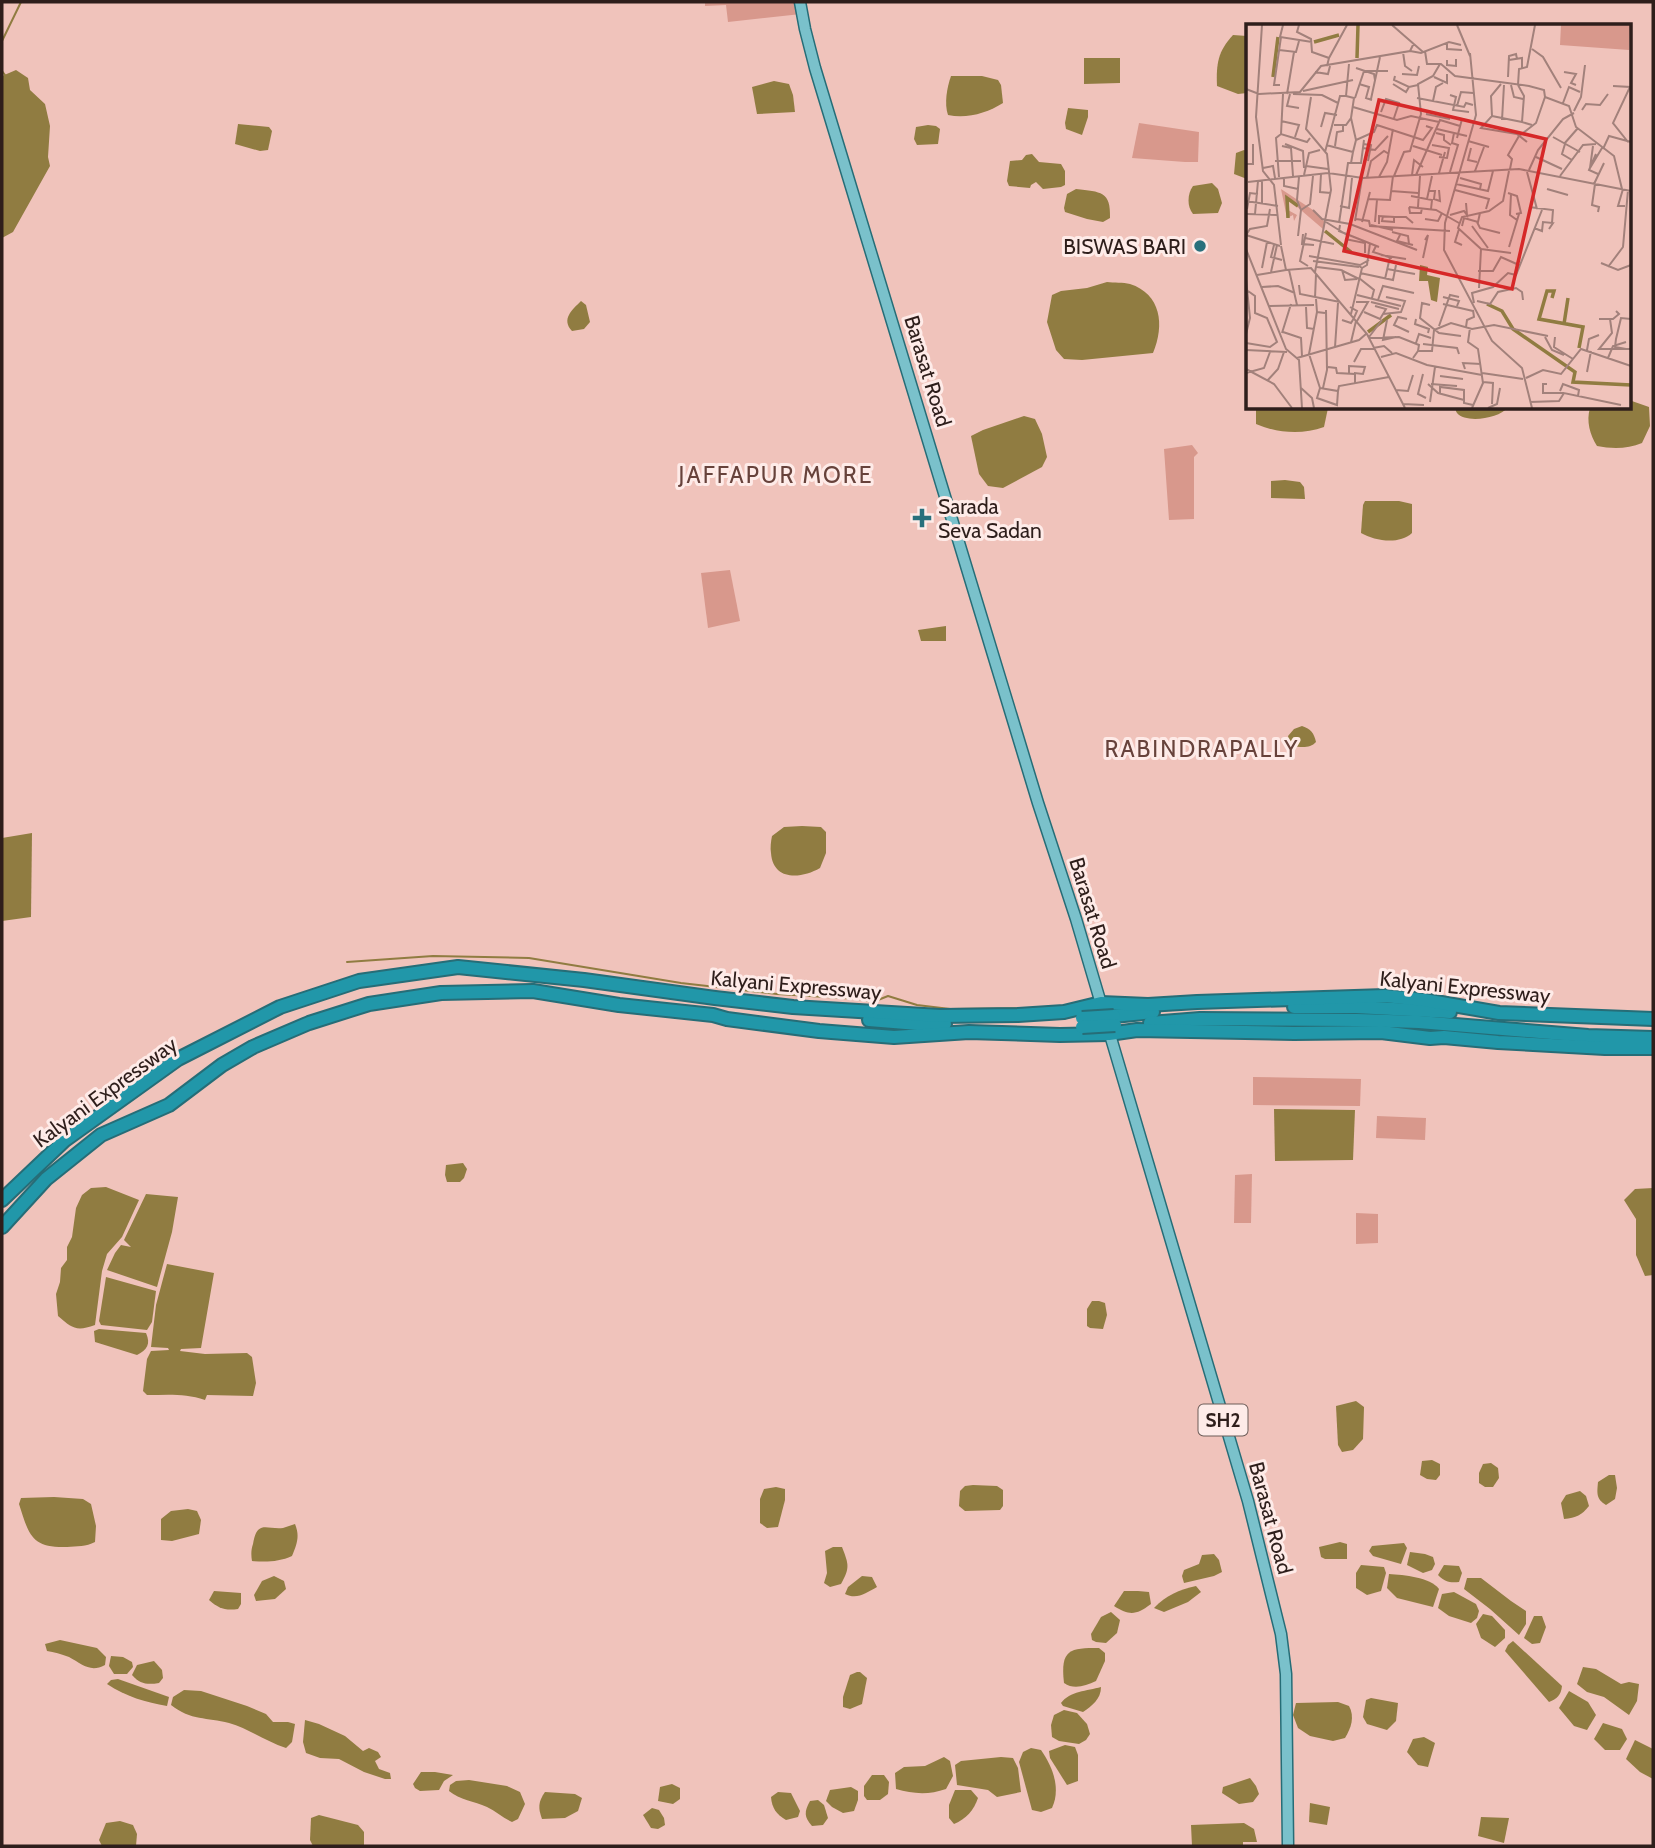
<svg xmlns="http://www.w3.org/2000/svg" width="1655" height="1848" viewBox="0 0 1655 1848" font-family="Cabin,sans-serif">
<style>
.green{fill:#d8988c}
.water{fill:#907c41}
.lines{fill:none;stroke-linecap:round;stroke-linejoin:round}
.stream{stroke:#907c41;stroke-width:2}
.primary-casing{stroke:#266d77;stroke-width:13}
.highway-casing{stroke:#266d77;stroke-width:16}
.primary{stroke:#7ac1cb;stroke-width:10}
.highway{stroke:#2197a9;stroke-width:12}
.highway-bridge-casing{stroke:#266d77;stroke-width:16;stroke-linecap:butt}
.highway-bridge{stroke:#2197a9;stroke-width:12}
.poi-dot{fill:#29707c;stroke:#feebe8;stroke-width:2.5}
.labels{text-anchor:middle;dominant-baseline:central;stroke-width:6;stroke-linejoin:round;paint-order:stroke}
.shield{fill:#feebe8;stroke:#6c5c58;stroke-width:2}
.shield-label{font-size:19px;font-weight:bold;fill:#2e1e1b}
.poi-label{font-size:21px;fill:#2e1e1b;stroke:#feebe8;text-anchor:end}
.street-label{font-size:21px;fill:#2e1e1b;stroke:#feebe8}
.neighbourhood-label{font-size:23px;letter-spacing:2px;fill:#67423b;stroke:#feebe8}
.inset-river{fill:none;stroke:#907c41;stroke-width:3.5}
.inset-road{fill:none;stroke:#a2817b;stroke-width:2}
.view{fill:#d62828;fill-opacity:0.15;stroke:#d62828;stroke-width:3.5}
.inset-edge{fill:none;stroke:#2e1e1b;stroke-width:3.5}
</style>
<rect width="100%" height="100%" fill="#f0c3bb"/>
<g class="green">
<polygon points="705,2 798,2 801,14 728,22 726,5 705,6"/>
<polygon points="1139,123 1199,132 1198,162 1185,162 1132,158"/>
<polygon points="1192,445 1198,453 1194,457 1194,519 1169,520 1164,449"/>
<polygon points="730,570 740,621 708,628 701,573"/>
<polygon points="1253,1077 1361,1079 1360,1106 1253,1105"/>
<polygon points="1377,1116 1426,1118 1425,1140 1376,1138"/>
<polygon points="1252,1174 1251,1223 1234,1223 1235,1175"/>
<polygon points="1356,1213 1378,1214 1378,1243 1356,1244"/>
</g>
<g class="water">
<path d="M1233 35 1247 36V93L1238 94 1217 86C1216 64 1218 51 1233 35Z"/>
<polygon points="1084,58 1120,58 1120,83 1084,84"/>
<polygon points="16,70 28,78 30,90 45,104 50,126 48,157 50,166 13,232 2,238 2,76"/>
<path d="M951 76H982L998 80 1001 85 1003 103C987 113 967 119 948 115 944 104 947 87 951 76Z"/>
<polygon points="774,81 789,84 793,95 795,112 757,114 752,87"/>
<polygon points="1068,108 1088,110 1088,117 1082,135 1066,129 1065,123"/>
<polygon points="238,124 269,127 272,131 268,150 260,151 235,144"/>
<polygon points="928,125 936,126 940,129 938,144 917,145 914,139 916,127"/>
<polygon points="1244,150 1247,151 1247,179 1234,174 1236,153"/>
<polygon points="1032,154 1039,162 1061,164 1065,171 1065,185 1061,187 1043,189 1036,182 1031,185 1030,188 1009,186 1007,181 1010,161 1022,160 1026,155"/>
<path d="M1212 183 1218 189 1222 203 1218 213 1193 214C1187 207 1187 194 1193 186Z"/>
<path d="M1076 189C1101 192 1111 191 1110 218L1103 222 1087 219 1065 212 1064 208 1067 194Z"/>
<path d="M1107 282C1114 283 1123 282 1130 284 1161 294 1165 325 1153 353L1082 360 1064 359 1056 350 1047 322 1052 295 1061 291 1087 288Z"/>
<path d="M581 301 586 305 590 322 584 329 572 331C561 319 572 310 581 301Z"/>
<path d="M1629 400 1649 407 1650 426 1642 443C1628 449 1612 449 1597 446 1590 435 1586 421 1590 408H1629Z"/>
<path d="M1256 408H1328L1324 427C1302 435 1277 433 1256 424Z"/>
<path d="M1455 408H1507C1500 418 1466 424 1457 413 1456 412 1456 410 1455 408Z"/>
<polygon points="1024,416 1035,419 1042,434 1047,457 1042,467 1003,488 988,486 979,474 971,436 983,430"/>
<polygon points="1285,480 1300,482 1304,487 1305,499 1271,498 1271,481"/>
<path d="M1365 501H1399L1412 504V533C1399 545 1375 541 1361 533L1363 505Z"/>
<polygon points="946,626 946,641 921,641 918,630"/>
<path d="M1302 726C1311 729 1314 733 1316 742 1310 749 1300 747 1292 746L1289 741 1288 736 1294 729Z"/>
<path d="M802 826 821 827 826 832V853L820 868C801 879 773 881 771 853 770 848 771 841 772 836L784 827Z"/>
<polygon points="32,833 31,917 2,921 2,838"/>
<polygon points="1274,1109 1355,1110 1353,1160 1275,1161"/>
<polygon points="463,1163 467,1169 464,1178 460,1182 447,1182 445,1175 446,1165"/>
<path d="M106 1187 139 1200 122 1237 107 1254 102 1271 95 1325C76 1332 72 1328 58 1316L56 1294 60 1282 61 1268 67 1260V1247L72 1237 76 1208 82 1195 91 1188Z"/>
<polygon points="1653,1188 1653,1275 1645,1276 1636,1255 1636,1219 1624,1200 1635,1189"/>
<polygon points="146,1194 178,1197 172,1232 157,1287 107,1270 115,1253 121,1245 131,1247 124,1240"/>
<path d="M167 1264 214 1273 201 1348 181 1349 180 1351 205 1354 247 1353 252 1357 256 1383 253 1396 207 1395 205 1400C185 1393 167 1395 147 1395L143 1391 147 1359 151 1351 169 1350 168 1348 151 1347 156 1305Z"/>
<polygon points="106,1277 156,1291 152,1322 147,1330 101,1325 99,1321"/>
<polygon points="1092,1301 1099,1301 1105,1303 1107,1315 1103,1329 1090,1328 1087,1326 1087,1309"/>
<path d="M99 1329 146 1333C151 1344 147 1350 137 1355L95 1342 94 1331Z"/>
<polygon points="1356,1401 1364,1407 1363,1439 1353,1450 1342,1452 1338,1445 1336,1406"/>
<polygon points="1432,1460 1440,1464 1440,1475 1436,1480 1427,1479 1420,1475 1422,1461"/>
<polygon points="1491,1463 1498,1468 1499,1478 1493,1487 1485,1487 1479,1483 1479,1473 1483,1464"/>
<path d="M1609 1475H1615L1617 1488 1615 1499 1606 1505C1596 1499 1597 1493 1598 1482Z"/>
<polygon points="973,1485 997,1486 1003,1490 1003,1506 1000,1510 965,1511 959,1506 960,1491 965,1486"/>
<polygon points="776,1487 785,1489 785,1500 778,1527 767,1528 760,1523 760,1499 764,1489"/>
<path d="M1580 1491 1586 1496 1589 1506C1582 1515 1576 1518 1564 1519L1561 1503 1566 1495Z"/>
<path d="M54 1497 83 1499 91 1504 96 1526 95 1542C86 1547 77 1546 67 1547 31 1548 29 1535 19 1504L21 1498Z"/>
<polygon points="188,1509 197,1511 201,1520 199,1534 172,1541 161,1540 161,1519 171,1511"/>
<path d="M295 1524C300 1536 297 1544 292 1556 279 1562 266 1562 252 1561 251 1555 251 1550 253 1544 257 1519 267 1530 283 1528 287 1527 291 1525 295 1524Z"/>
<polygon points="1340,1542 1347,1544 1347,1559 1325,1559 1321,1557 1319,1547"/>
<polygon points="1404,1543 1407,1548 1401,1564 1373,1556 1369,1551 1372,1546"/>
<path d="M833 1547H842C849 1565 850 1568 841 1584L830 1587 824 1583 827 1573 825 1551Z"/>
<polygon points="1410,1552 1425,1554 1433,1557 1435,1564 1432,1570 1423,1573 1407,1565"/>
<polygon points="1214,1554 1219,1560 1222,1572 1214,1576 1184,1583 1182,1576 1184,1570 1199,1564 1202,1555"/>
<polygon points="1361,1565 1384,1567 1386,1573 1381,1591 1367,1595 1356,1588 1356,1573"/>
<path d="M1444 1565 1459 1566 1462 1573 1459 1582C1450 1583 1445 1582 1438 1575Z"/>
<path d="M1389 1574C1404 1575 1430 1577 1439 1589L1433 1607 1397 1598 1387 1588Z"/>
<polygon points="274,1576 284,1581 286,1589 275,1599 256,1601 254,1595 262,1581"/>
<path d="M862 1576 872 1577 877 1587C866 1593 857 1600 845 1594L848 1587Z"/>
<polygon points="1467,1578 1481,1578 1511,1601 1526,1611 1526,1624 1519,1635 1490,1609 1464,1589"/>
<path d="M1196 1586 1201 1592 1188 1602 1164 1612 1154 1608C1166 1595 1179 1590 1196 1586Z"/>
<path d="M214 1591 241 1593V1604L238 1609C225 1611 218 1608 209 1600Z"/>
<path d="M1124 1591H1138L1149 1592 1151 1604C1136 1615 1130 1616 1114 1606Z"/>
<polygon points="1454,1592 1476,1604 1479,1611 1477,1618 1471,1623 1449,1616 1438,1608 1442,1594"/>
<polygon points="1111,1612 1120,1620 1117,1633 1106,1643 1096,1642 1092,1640 1091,1634 1101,1617"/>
<polygon points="1483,1614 1492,1616 1505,1630 1505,1638 1495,1647 1481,1638 1476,1624"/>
<polygon points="1534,1616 1542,1616 1546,1627 1540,1643 1532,1644 1524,1638"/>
<path d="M60 1640 97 1648 106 1657 105 1665C90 1673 82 1664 69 1657 61 1654 54 1652 47 1651L45 1644Z"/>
<path d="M1513 1641 1562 1686C1561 1695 1557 1699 1549 1702L1505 1651 1508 1645Z"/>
<path d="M1099 1648 1105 1653V1661L1096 1681C1085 1686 1074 1690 1064 1683 1060 1649 1070 1648 1099 1648Z"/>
<polygon points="111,1656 123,1657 132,1662 133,1667 127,1674 114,1674 109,1666"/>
<path d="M154 1661 162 1670 163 1678 159 1683C147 1685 140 1684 132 1675L137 1665Z"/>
<polygon points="1583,1667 1596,1669 1621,1684 1629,1682 1639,1684 1637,1701 1629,1715 1604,1697 1587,1692 1577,1684"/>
<polygon points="857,1672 860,1672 867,1678 862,1704 850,1709 843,1707 843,1697 850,1675"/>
<path d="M118 1679 169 1697 167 1706C146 1702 126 1697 107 1684L111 1680Z"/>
<path d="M1101 1687C1101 1699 1092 1706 1083 1712L1063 1706 1061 1703C1070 1691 1087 1691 1101 1687Z"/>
<path d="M184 1690 201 1691 247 1706 266 1714 273 1722H288L295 1724 292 1742 286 1748C266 1741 249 1729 229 1723 207 1717 191 1721 171 1705L173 1697Z"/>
<polygon points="1569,1691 1588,1702 1596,1715 1587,1730 1574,1726 1559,1708"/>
<polygon points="1371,1698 1398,1703 1396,1721 1387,1730 1367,1724 1363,1717 1366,1700"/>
<path d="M1338 1702 1349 1706C1355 1717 1351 1728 1345 1738L1333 1741 1310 1736 1298 1728 1293 1715 1296 1703Z"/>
<polygon points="1064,1710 1077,1713 1087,1724 1090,1734 1086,1740 1079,1744 1059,1741 1052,1737 1051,1725 1054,1715"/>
<polygon points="305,1720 319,1724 345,1736 363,1751 369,1748 378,1752 381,1757 375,1761 379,1769 390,1773 391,1779 385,1779 364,1772 339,1759 320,1758 306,1753 303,1742"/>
<polygon points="1603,1723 1622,1729 1627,1739 1620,1750 1605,1750 1594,1739"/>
<polygon points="1424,1737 1435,1743 1428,1767 1418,1765 1407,1752 1413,1739"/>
<polygon points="1635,1740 1653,1749 1653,1779 1640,1772 1626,1759"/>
<polygon points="1065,1745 1075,1747 1078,1755 1078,1781 1067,1785 1050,1758 1049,1751"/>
<path d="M1031 1748 1041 1750C1053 1767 1061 1789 1052 1808L1041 1812 1032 1810 1019 1762 1023 1752Z"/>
<path d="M944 1757 950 1761 953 1776 946 1789C929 1795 913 1794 896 1789L895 1773 904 1767 925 1766Z"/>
<polygon points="1001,1757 1013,1758 1018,1768 1021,1792 997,1797 988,1790 957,1785 955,1765 961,1761"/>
<polygon points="421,1772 435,1772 453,1775 444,1781 439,1790 420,1791 415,1788 413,1784"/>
<polygon points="872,1775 884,1775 889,1782 888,1794 880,1800 867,1800 864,1796 864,1786"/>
<polygon points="1250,1778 1256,1786 1259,1794 1253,1802 1239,1804 1222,1793 1223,1787"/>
<path d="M469 1780 507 1786 520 1792 525 1804 518 1819 512 1822C503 1818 496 1811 487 1807 474 1801 460 1800 449 1791L450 1785 456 1781Z"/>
<polygon points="672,1784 680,1788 680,1799 673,1804 658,1801 660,1787"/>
<polygon points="851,1787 858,1791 858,1800 854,1811 843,1813 832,1807 826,1801 830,1790"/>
<path d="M955 1790H971L978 1798C974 1810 966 1819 954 1824L949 1818V1805Z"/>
<path d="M545 1792 575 1794 582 1798 578 1811 565 1818 542 1819C538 1808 538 1802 545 1792Z"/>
<path d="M778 1792 791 1793 800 1811 798 1817 786 1820C776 1814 772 1808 771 1797Z"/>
<path d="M818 1800 824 1805 828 1818 823 1825 812 1826C804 1817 804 1812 810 1801Z"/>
<polygon points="1310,1803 1330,1807 1327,1825 1309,1822"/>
<polygon points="652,1808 659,1810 664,1818 665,1825 658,1829 651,1828 643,1815"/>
<polygon points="319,1815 358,1825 364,1832 364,1846 313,1846 310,1840 311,1818"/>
<polygon points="1481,1817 1509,1818 1504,1843 1478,1836"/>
<polygon points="120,1821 133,1825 137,1834 136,1846 102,1846 99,1840 106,1823"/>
<polygon points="1244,1823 1254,1829 1257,1842 1243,1842 1243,1846 1192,1846 1191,1825"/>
</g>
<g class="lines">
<g class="stream">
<polyline points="2,41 21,2"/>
<polyline points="2,71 5,75"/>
<polyline points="347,962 433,956 529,958 681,983 777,994 859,999 873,1002 888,996 917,1005 950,1009 1030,1008"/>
</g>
<defs>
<g id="primary">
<polyline points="800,2 805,29 815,68 1038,803 1076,919 1102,1007"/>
<polyline points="1108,1028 1248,1501 1281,1634 1286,1674 1288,1846"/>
</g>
<g id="highway">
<polyline points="1294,1007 1356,1007 1450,1012"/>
<polyline points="1114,1016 1153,1012"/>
<polyline points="869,1020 918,1024 945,1024"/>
<polyline points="1150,1023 1200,1019 1357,1020 1419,1022 1588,1036 1653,1038"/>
<polyline points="2,1200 65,1140 178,1059 280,1007 359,981 458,967 584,980 715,998 793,1007 940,1016 1018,1015 1064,1012 1101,1003 1148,1005 1197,1002 1385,996 1424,1000 1499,1013 1653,1019"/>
<polyline points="2,1227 46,1179 101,1135 169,1105 222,1065 253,1047 309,1023 369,1004 441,993 533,991 619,1005 713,1015 727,1019 819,1031 894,1037 969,1032 1060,1035 1109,1034 1137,1030 1294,1033 1381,1032 1430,1038 1444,1037 1498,1042 1605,1048 1653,1048"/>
</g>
</defs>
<use href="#primary" class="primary-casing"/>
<use href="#highway" class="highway-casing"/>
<use href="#primary" class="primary"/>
<use href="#highway" class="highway"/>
<defs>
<g id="highway-bridge">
<polyline points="1082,1018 1114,1016"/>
<polyline points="1082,1027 1115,1025"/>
</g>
</defs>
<use href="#highway-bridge" class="highway-bridge-casing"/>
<use href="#highway-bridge" class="highway-bridge"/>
</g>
<g class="poi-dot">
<circle cx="1200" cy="246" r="7"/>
<path d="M918.5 507.5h7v7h7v7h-7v7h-7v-7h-7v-7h7z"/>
</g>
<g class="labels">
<rect class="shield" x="1198.5" y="1404.5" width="49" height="31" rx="5"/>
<g class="shield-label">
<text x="1223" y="1420">SH2</text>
</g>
<g class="poi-label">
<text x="1186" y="246">BISWAS BARI</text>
<text x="938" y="506" text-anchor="start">Sarada<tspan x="938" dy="24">Seva Sadan</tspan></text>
</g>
<g class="street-label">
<text transform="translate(928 371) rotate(73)">Barasat Road</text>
<text transform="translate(1093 913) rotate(73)">Barasat Road</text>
<text transform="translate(796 985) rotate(5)">Kalyani Expressway</text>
<text transform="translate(1465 987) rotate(6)">Kalyani Expressway</text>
<text transform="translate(105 1092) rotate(-36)">Kalyani Expressway</text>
<text transform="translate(1271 1518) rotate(75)">Barasat Road</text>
</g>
<g class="neighbourhood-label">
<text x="776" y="475">JAFFAPUR MORE</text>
<text x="1202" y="749">RABINDRAPALLY</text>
</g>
</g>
<g transform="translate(1246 24)">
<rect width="385" height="385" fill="#f0c3bb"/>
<path d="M315 1H384L383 26 314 21ZM35 165 67 186 79 198 77 205 42 175V186L51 191 48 197 47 191 41 194Z" fill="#d8988c"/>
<path d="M174 241 182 243 181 251 194 254 191 278 185 276 182 257H173Z" fill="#907c41"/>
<path class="inset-river" d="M68 18 93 11M111 34 112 1M27 53 32 13M42 194 41 174 52 182M79 207 105 228M306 274 308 267H301L293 295 337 303 333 324M241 280 256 287 267 305 329 348 327 358 385 361M318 300 322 274M122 308 145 291"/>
<path class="inset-road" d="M16 1 10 93 17 147 28 161 35 221M37 1 34 13 66 18M53 1 51 8 65 15 66 28 83 34 81 42M146 1 177 28M211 1 224 32M201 18V25L216 26M286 25 297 33 315 64M33 26 50 28 53 17M164 27 175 29 203 18 215 21M179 27 181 40H195L209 52 283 62 298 66 299 73M157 28 159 42 166 47M224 29 230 91 199 199 198 226 246 317 276 344 286 384M83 34 101 1M201 36V41L210 42V35M263 36 276 34V44M110 44 128 50 129 56M119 47H142M69 48 82 50 84 42M318 48 330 50 325 59 330 61M156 50 171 51 173 42M149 52 148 56 163 63 172 61M188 53 201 59V50M262 53 263 32 270 30 271 35M113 60 123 63 120 74 126 76M147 60 160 68 163 63M255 60 245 72 246 92 235 104 271 110 281 118M34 61H28L35 13M265 61 268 73 277 75M367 62 384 63 367 99 382 118M0 65 13 70 54 68 75 42 164 27 168 19M57 67 107 56M41 70 48 28M44 70 41 82 53 84M47 70 76 71 92 79M204 71 210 73 207 86 223 88M65 73 60 105 81 130 85 166 69 248M299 73 323 82 330 103 368 132 376 165M109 74 118 47M171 74 218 83 220 79 227 81M125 75 134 33M187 77 190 63 197 59M317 79 323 63 334 68M211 82 215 68 227 69M107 83 151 96 165 92 193 98M336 86 340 80 354 81 362 70M328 87 335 73 339 41M135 88 140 75 153 79 148 94M180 90 204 95M200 92 216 95 211 114M246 92 276 98M105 94 110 116M256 96 258 61M35 97 53 101 49 113M88 101H100L105 94 108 74 100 72M286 101 276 98 278 72 272 61 273 45 281 43 289 1M75 103 79 89 91 91M191 105 221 112M190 109 198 111V116L205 121M35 110 37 70M307 113 334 128M222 117 243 123M39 120 57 127 58 144M117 120 125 121 122 137M318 120 332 104M319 120 316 130 326 136M80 121 107 128 105 139M186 121 203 124 201 134 193 133M36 122 45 124 47 152M89 122 91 108 97 107V102M167 122 196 131M117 124 129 126 142 112M225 124 222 136 231 138M357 125 363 112 385 118M79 128 94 72H100L103 40M107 128 110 116 128 108 131 101 177 116 186 104 180 102M350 130 343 146 352 150M290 133 316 145M29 137H55M0 140H7V120M60 142 82 145M17 144 27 142 29 154M344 144 356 124M344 144 347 122M264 145 266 135 262 131 273 112 290 99 299 73M283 146 292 126 317 95 328 89M229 147 238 123M204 148 212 121 206 119 208 109M281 148 291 185M193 149 199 128M75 150 74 168 85 169M58 151 63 129 74 126M166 151 168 136 177 143M170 151 194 96 214 102M148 152 158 128 164 127 175 90 172 60 187 52 194 40M314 152 337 121 350 120M33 153 30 114 35 110 61 118 64 114M53 153 51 176 55 186M133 153 141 138 147 105M121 154 125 137 138 127 143 130M214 154 235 160 234 165M38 155V162L52 165M2 158 82 149 117 154 273 145 385 167M210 160 242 167 247 147M348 160 358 139M349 160 346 181 353 183 352 188M301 165 322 171M377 165 372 182H379M209 166 243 175 240 185M145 167 172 169M182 167H189L188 175 194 177 193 166M262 169 271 172 275 189 270 190M265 170 264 191 271 196M165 172 186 176 185 185M122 175 144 176 147 152M181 175 186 152M0 177 32 182M16 179V157M94 182 103 184 106 154M163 183 190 186 213 199M163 183 164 189H175L176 184M172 183 174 152M283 183 307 186 306 199M1 185 4 169 12 170M55 186 64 180 67 152M67 186 76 195 104 200 171 226M1 190 31 191M9 190 12 157M204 191 218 187 221 191 220 179M148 193H160L167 199M110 195 123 197 124 202 204 207M179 195 192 197 196 189M109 197 116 154M80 198 101 211M116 198 124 168M129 198 131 176M231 198 234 204 254 209M93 199 102 139H115L118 116M133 200V192L148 193V198L136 197 137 192M94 201 93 207 133 223M125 201 147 206M216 202 218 194 232 198 234 189M226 202 242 224M288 204 296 207 297 198 307 199 303 205M213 205 209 218 216 221M146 208 162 212 163 220M60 209 54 237 62 242M57 210 56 220 68 221M0 211 4 205 21 202 24 185M0 211 34 222M154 211 151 217 167 221M52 212 55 186M59 214 88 220M99 215 119 219V229M28 221 25 233 36 236M35 222 40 246 65 244 121 310 159 384M130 222 127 228 146 234M263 223 273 190M0 225 40 325 53 336 56 384M235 225 265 229M135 231 160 235M63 232 114 241 123 236M177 234 182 211 179 216M67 237 113 243M355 239 372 246 385 241M71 243 95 246 113 255M362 243 377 223 382 166M16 244 21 218M116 244 121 241 124 219M141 245 169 250M43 246 51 281M96 246 99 256 111 255M232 247H247L255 233 273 241M25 248 31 221M114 249 147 256 150 241M11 251 40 246M113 254 128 266 126 274M0 255 4 294 0 310M139 255 144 233M53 261 54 270 94 278M16 263 32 262 49 269M233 264 235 225 212 204 216 193 243 187 257 177 263 147M111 271 155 282M197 273 213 277 211 282M69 274 70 250M70 275 71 288 79 289M132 276 137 262 168 269M231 277 244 280 252 268 270 264 276 268 277 276M110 278H122L111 297M125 278 153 285M228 279 226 269 247 263 262 249 270 251 296 186M197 280 227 287M184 281 176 279 174 294 193 309 215 312M23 282 68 281M60 283 61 304 68 305M118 288 134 295 140 285 129 282M105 290 116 244 113 242M137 290 155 288 159 277 140 273M161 295 152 293 148 301 163 308M170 295 169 300 183 305 182 309M353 295H367L373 290 370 287M364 295 366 309 353 325H385M96 296 105 299 108 294 111 287 104 283M141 296 137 316 150 313M193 302 204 271 213 273M220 303 221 296 228 293 227 286M224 304 222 318 232 325 237 359 226 384M188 306 205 299 226 305 248 301 302 312M37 308 55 314 56 332M36 309 45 280M123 313 136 296M299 313 306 326 318 331M309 313 308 323 327 335M123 314 153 313 173 321 172 327M105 318 110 297M0 319 24 323 31 318 21 294 9 289V272L2 267M170 319 173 310 185 314M177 320 211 324 213 330M89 323 92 279M127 324 138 322 146 329M380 325 369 323 370 315 375 294 385 295M0 326 41 328M341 326 343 315 353 311M63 330 71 288M63 330 74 364M135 333 150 329 181 341 236 351M51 334 113 316 120 310M167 334 172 327H186L188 306M362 334 367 322 380 318M108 338 115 325H128M82 343 90 344 91 349 109 350V360M0 345 28 360 46 384M219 345 217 339 235 340M341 348 345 327M0 349 18 344 24 328M103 349V342L119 343 117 350 108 349M236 349 277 355M177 350 172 370 180 374M194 352 217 355M280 354 297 346 315 350 335 325 385 342M21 357 32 345 38 328M237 358 247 359 246 380M182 360 192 369 218 376M185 360 211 362M301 360H297V369H318M55 364 66 374 68 384M74 364 92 367 93 362 143 353M74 364 71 374 91 381 92 367M77 364 81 346 80 286M150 366 162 367 167 351M314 367 317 360 333 366 332 372M194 369V363L218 366V379L227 381M184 378 189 343M284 378 313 377 318 369 375 381M157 380 178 381M242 384 251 380 254 364"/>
<path class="view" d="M133 76 300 115 266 265 98 227Z"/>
<rect width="385" height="385" class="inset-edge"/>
</g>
<rect width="1655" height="1848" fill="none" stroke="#2e1e1b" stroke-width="7"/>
</svg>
